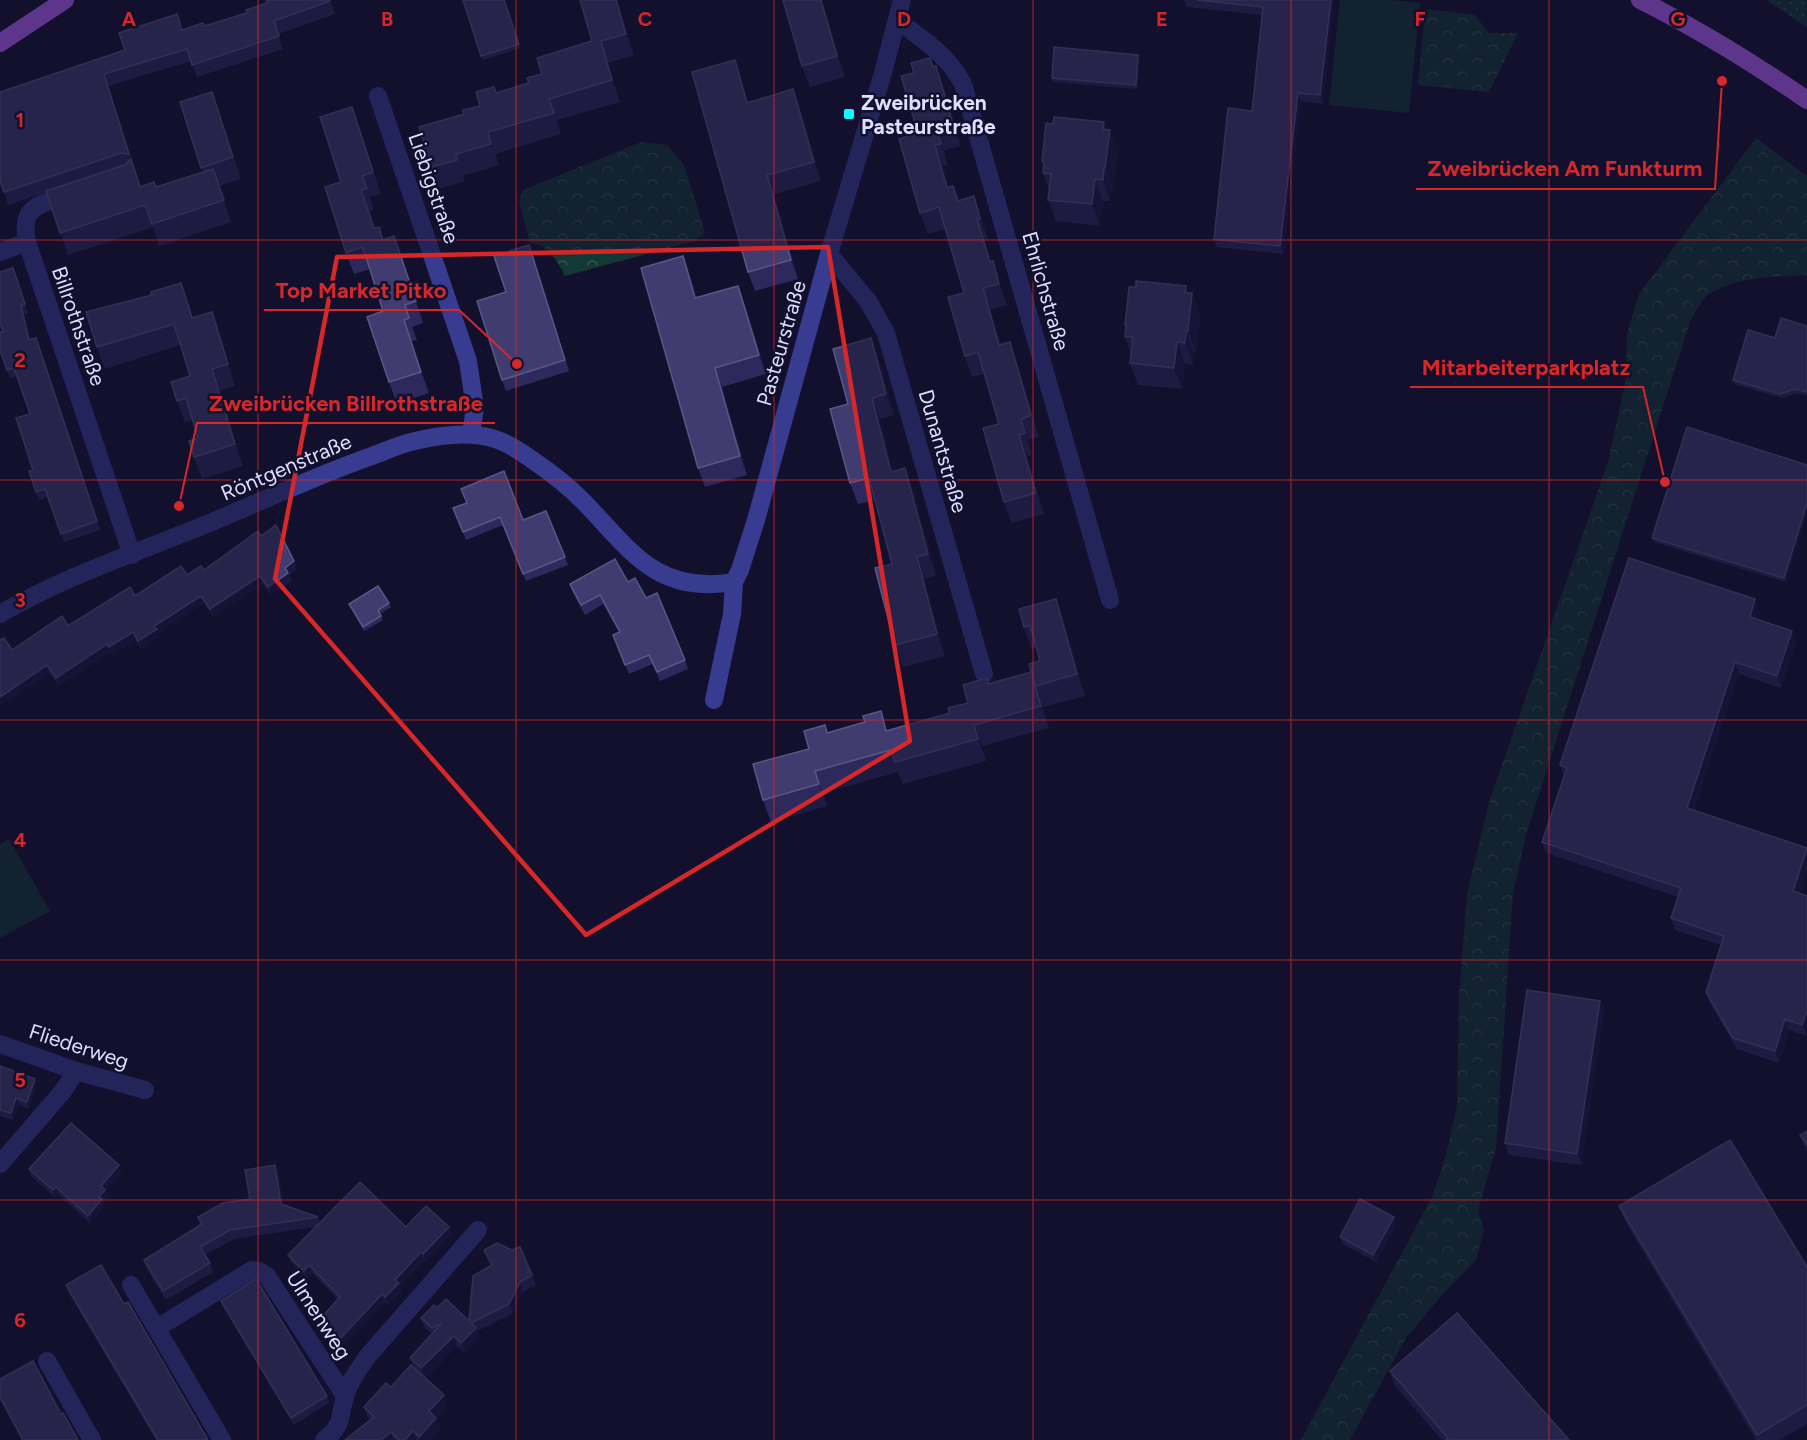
<svg xmlns="http://www.w3.org/2000/svg" width="1807" height="1440" viewBox="0 0 1807 1440" font-family="Figtree,sans-serif">
<style>
.grass{fill:url(#grass-dots)}
.forest{fill:url(#forest-crowns)}
.pitch{fill:#133935}
.lines{fill:none;stroke-linecap:round;stroke-linejoin:round}
.minor{stroke:#383c90;stroke-width:18}
.major{stroke:#b965ff;stroke-width:18}
.wall{fill:#2e295d}
.shaded-wall{fill:#1b1743}
.building{fill:#413c6f;stroke:#5a5685;stroke-width:1.5}
.marked{fill:none;stroke:#d62828;stroke-width:4.5;stroke-linejoin:round}
.grid{fill:none;stroke:#d62828;stroke-width:1.5;stroke-opacity:0.55}
.poi-dot{fill:#0afaff;stroke:#13102e;stroke-width:2}
.labels{text-anchor:middle;dominant-baseline:central;stroke-width:5;stroke-linejoin:round;paint-order:stroke}
.poi-label{font-size:21px;font-weight:bold;fill:#dfdeff;stroke:#13102e;text-anchor:start}
.street-label{font-size:21px;fill:#dfdeff;stroke:#13102e}
.grid-label{font-size:20px;text-anchor:middle;font-weight:bold;fill:#d62828;stroke:#13102e;stroke-width:5;stroke-linejoin:round;paint-order:stroke}
.leader{fill:none;stroke:#d62828;stroke-width:2}
.callout-dot{fill:#d62828;stroke:#13102e;stroke-width:2}
.callout-label{font-size:22px;text-anchor:middle;font-weight:bold;fill:#d62828;stroke:#13102e;stroke-width:5;stroke-linejoin:round;paint-order:stroke}
</style>
<defs>
<pattern id="grass-dots" width="8" height="8" patternUnits="userSpaceOnUse" patternTransform="scale(1.5)"><rect width="8" height="8" fill="#133935"/><path d="M2 2h.1M6 6h.1" fill="none" stroke="#355553" stroke-width="1.8" stroke-linecap="round"/></pattern>
<pattern id="forest-crowns" width="20" height="18" patternUnits="userSpaceOnUse" patternTransform="scale(1.5)"><rect width="20" height="18" fill="#133935"/><path d="M2 6a3 3 0 1 1 6 0M12 15a3 3 0 1 1 6 0" fill="none" stroke="#355553"/></pattern>
</defs>
<rect width="100%" height="100%" fill="#13102e"/>
<polygon class="grass" points="1766,0 1807,0 1807,27"/>
<g class="forest">
<polygon points="1425,9 1475,15 1489,33 1518,33 1489,92 1418,85"/>
<path d="M1756 138 1807 176V275C1776 277 1736 276 1709 294 1701 300 1695 313 1690 322L1526 835 1513 893 1496 1148 1478 1211 1484 1230 1476 1260 1442 1295 1406 1338 1350 1440H1301L1432 1197 1446 1155 1457 1105 1459 996 1467 893 1490 799 1608 462 1626 379 1627 333 1639 294Z"/>
<path d="M641 142 667 145 684 165 705 232 695 241 565 276C557 260 549 246 530 242L519 202 523 190Z"/>
</g>
<g class="pitch">
<polygon points="1340,0 1391,0 1420,3 1409,113 1329,105"/>
<polygon points="9,839 50,911 0,938 0,844"/>
</g>
<g class="lines">
<g class="minor">
<path d="M897 20C923 40 947 54 963 84L1110 600"/>
<polyline points="378,96 468,361 475,408 471,434"/>
<path d="M73 194C43 204 19 203 27 242L132 555"/>
<polyline points="0,252 27,242"/>
<polyline points="829,254 868,301 886,333 984,674"/>
<path d="M0 614C66 575 142 551 212 522 265 500 317 475 372 456 386 451 400 444 415 441 440 435 470 431 495 439 508 443 520 451 531 459 549 471 568 486 584 502 631 551 657 595 734 582"/>
<polyline points="714,700 732,614 734,582 740,570 756,520 829,254 883,73 902,0"/>
<polyline points="0,1044 76,1071 145,1090"/>
<polyline points="0,1164 63,1091 76,1071"/>
<polyline points="131,1285 222,1440"/>
<polyline points="157,1328 252,1270 259,1271 267,1276 345,1396"/>
<polyline points="47,1361 92,1440"/>
<path d="M324 1440C345 1424 338 1416 346 1394 350 1380 359 1369 367 1357L478 1230"/>
</g>
<g class="major">
<path d="M1640 0C1698 29 1753 63 1807 100"/>
<polyline points="0,43 65,0"/>
</g>
</g>
<g class="wall">
<polygon points="330,0 335,14 278,34 283,49 197,77 191,61 108,86 141,187 156,187 203,172 180,102 212,92 241,179 219,186 231,222 159,246 153,227 68,255 47,192 8,205 0,181 0,92 182,30 204,26 247,13 267,3"/>
<polygon points="463,0 505,0 520,48 483,60"/>
<polygon points="617,0 634,55 608,63 620,102 557,120 561,134 495,154 499,165 463,176 465,181 438,189 431,167 464,114 480,106 496,93 529,83 592,41"/>
<polygon points="783,0 822,0 845,77 810,87 802,66"/>
<polygon points="1184,0 1334,0 1334,2 1323,104 1301,101 1283,254 1217,247 1214,239 1252,111 1262,15 1187,7"/>
<polygon points="1140,59 1138,89 1053,82 1052,78"/>
<polygon points="735,60 741,79 748,102 800,108 821,181 774,194 798,279 755,291 748,272"/>
<polygon points="936,66 944,88 961,146 944,150 948,165 943,166 949,187 953,186 958,201 982,218 988,240 985,241 991,262 993,261 1007,305 990,310 1001,345 1017,363 1039,437 1028,440 1032,455 1027,456 1044,514 1012,523 1004,502 999,424 985,374 972,377 965,356 964,293 946,229 928,234 920,213 918,133 933,67"/>
<polygon points="360,128 381,194 370,197 374,210 369,212 374,228 384,240 402,258 423,323 412,327 417,340 411,341 429,393 397,404 389,382 383,311 370,269 354,274 346,253 341,182"/>
<polygon points="1106,129 1118,151 1113,189 1112,189 1110,201 1103,201 1100,226 1056,221 1048,200 1049,190 1043,173 1044,165 1042,161"/>
<polygon points="529,245 569,371 506,391 502,380 506,292"/>
<polygon points="683,256 690,275 697,298 745,305 766,374 722,387 747,475 705,487 698,468"/>
<polygon points="13,268 28,313 24,314 30,340 36,338 100,530 64,542 48,497 39,500 36,492 33,470 30,414 17,376 10,378 0,350"/>
<polygon points="1188,293 1200,315 1196,353 1194,353 1193,365 1185,364 1182,389 1138,385 1130,363 1131,354 1125,337 1126,328 1125,325"/>
<polygon points="189,304 193,318 212,312 219,333 235,386 220,390 243,466 202,479 194,457 198,438 193,420 185,422 177,401 190,376 180,345 105,369 97,347"/>
<polygon points="1807,326 1807,396 1797,393 1782,398 1734,384 1733,380 1775,338"/>
<polygon points="879,360 894,415 880,419 893,471 905,468 913,490 936,575 924,579 945,656 903,667 895,645 892,564 875,500 858,504 850,483 848,404"/>
<polygon points="1807,465 1807,512 1785,582 1654,542 1652,538"/>
<polygon points="453,508 523,520 546,511 568,565 526,581 503,525 466,540"/>
<polygon points="261,536 297,569 289,574 291,581 271,595 263,584 213,617 204,603 158,633 159,637 141,649 136,640 112,655 110,652 59,686 50,673 12,650 68,626 135,596 187,575 204,570"/>
<polygon points="628,582 646,598 685,660 688,669 660,681 653,664 629,674 613,635 619,632 603,604 585,615 573,593 570,584"/>
<polygon points="1056,599 1064,621 1085,696 1043,707 1042,705 1049,728 982,746 986,761 903,784 898,772 823,793 827,806 771,822 763,800 809,749 825,725 828,733 888,730 950,713 968,703 989,684 1031,672 1040,661 1036,647 1032,649 1024,627"/>
<polygon points="389,603 391,607 380,614 383,620 364,631 349,604"/>
<polygon points="1759,610 1757,619 1792,631 1796,642 1781,688 1739,674 1694,811 1807,848 1807,874 1800,894 1807,896 1807,1036 1789,1030 1779,1063 1737,1049 1710,1003 1706,992 1721,945 1675,930 1671,918 1678,897 1546,853 1542,842 1564,776 1560,765"/>
<polygon points="1600,1001 1604,1012 1581,1165 1509,1155 1505,1143"/>
<polygon points="0,1066 35,1079 37,1086 29,1109 19,1105 13,1120 0,1116"/>
<polygon points="1807,1131 1807,1150 1804,1145 1800,1135"/>
<polygon points="29,1169 122,1172 105,1190 108,1197 103,1202 105,1206 90,1223 58,1194 55,1197 31,1176"/>
<polygon points="279,1174 283,1204 318,1217 320,1222 406,1227 449,1227 451,1234 426,1261 424,1260 399,1285 402,1291 388,1305 385,1302 344,1345 323,1325 321,1318 338,1300 312,1273 307,1278 291,1262 288,1255 315,1227 234,1239 205,1255 210,1263 213,1272 166,1300 147,1269 144,1260 200,1225 198,1217 250,1199"/>
<polygon points="1619,1206 1807,1267 1807,1424 1780,1440 1756,1440 1625,1221"/>
<polygon points="1394,1217 1396,1225 1376,1262 1343,1244 1340,1237"/>
<polygon points="484,1250 532,1275 536,1285 523,1292 513,1313 477,1331 479,1338 465,1353 457,1346 425,1378 448,1406 436,1418 440,1429 430,1440 345,1440 370,1420 368,1418 364,1407 391,1387 413,1367 410,1358 432,1334 425,1328 421,1318 437,1308 469,1321 491,1266"/>
<polygon points="66,1285 124,1304 208,1440 156,1440 68,1292"/>
<polygon points="221,1301 327,1396 329,1403 294,1425 224,1308"/>
<polygon points="1390,1371 1569,1440 1442,1440 1395,1386"/>
<polygon points="0,1379 61,1414 78,1440 22,1440 0,1400"/>
</g>
<g class="shaded-wall">
<polygon points="616,0 617,0 634,55 626,34"/>
<polygon points="821,0 822,0 845,77 837,56"/>
<polygon points="1331,0 1334,0 1334,2 1323,104 1320,95"/>
<polygon points="601,41 608,63 620,102 612,80"/>
<polygon points="1138,55 1140,59 1138,89 1136,85"/>
<polygon points="735,60 741,79 754,122 747,103"/>
<polygon points="936,66 944,88 961,146 953,124"/>
<polygon points="793,89 800,108 821,181 814,162"/>
<polygon points="212,92 241,179 233,157"/>
<polygon points="1298,93 1301,101 1283,254 1280,246"/>
<polygon points="549,99 557,120 561,134 554,113"/>
<polygon points="352,107 360,128 381,194 373,172"/>
<polygon points="1104,122 1109,137 1110,130 1118,151 1113,189 1105,168 1103,129"/>
<polygon points="936,129 944,150 948,165"/>
<polygon points="488,132 495,154 499,165 491,144"/>
<polygon points="935,145 943,166 955,209 947,188"/>
<polygon points="1104,168 1112,189 1110,201 1103,180"/>
<polygon points="767,175 774,194 798,279 791,260"/>
<polygon points="1095,179 1103,201 1100,226 1092,204"/>
<polygon points="974,196 982,218 988,240 980,219"/>
<polygon points="977,219 985,241 997,283 990,262"/>
<polygon points="683,256 690,275 702,317 695,298"/>
<polygon points="993,261 1007,305 999,284"/>
<polygon points="738,286 745,305 766,374 759,355"/>
<polygon points="1186,286 1191,301 1192,293 1200,315 1196,353 1188,331 1185,293"/>
<polygon points="983,288 990,310 1007,366 999,345"/>
<polygon points="21,306 24,314 32,349 29,340"/>
<polygon points="212,312 219,333 235,386 228,364"/>
<polygon points="404,320 411,341 429,393 421,372"/>
<polygon points="1186,331 1194,353 1193,365 1185,343"/>
<polygon points="871,338 879,360 894,415 886,394"/>
<polygon points="1010,342 1017,363 1039,437 1031,415"/>
<polygon points="1177,342 1185,364 1182,389 1174,368"/>
<polygon points="715,368 722,387 747,475 740,456"/>
<polygon points="212,369 220,390 243,466 235,444"/>
<polygon points="872,398 880,419 899,493 891,472"/>
<polygon points="1021,419 1028,440 1032,455 1025,433"/>
<polygon points="1019,435 1027,456 1044,514 1036,493"/>
<polygon points="905,468 913,490 936,575 928,554"/>
<polygon points="1807,503 1807,512 1785,582 1784,578"/>
<polygon points="917,557 924,579 945,656 937,634"/>
<polygon points="294,561 297,569 289,574 291,581 271,595 268,587 285,568"/>
<polygon points="260,576 263,584 213,617 210,609"/>
<polygon points="201,596 204,603 158,633 159,637 141,649 138,641 154,626"/>
<polygon points="1056,599 1064,621 1085,696 1077,674"/>
<polygon points="1755,599 1759,610 1754,628 1750,617"/>
<polygon points="1792,631 1796,642 1781,688 1777,676"/>
<polygon points="133,632 136,640 112,655 109,647"/>
<polygon points="107,644 110,652 59,686 56,678"/>
<polygon points="1735,662 1739,674 1691,820 1687,808"/>
<polygon points="47,665 50,673 0,707 0,697"/>
<polygon points="1035,686 1042,705 1049,728 1041,706"/>
<polygon points="974,725 982,746 986,761 978,739"/>
<polygon points="815,771 823,793 827,806 819,784"/>
<polygon points="1807,850 1807,874 1797,903 1793,891"/>
<polygon points="1600,1001 1604,1012 1581,1165 1577,1154"/>
<polygon points="1807,1011 1807,1036 1802,1025"/>
<polygon points="1785,1019 1789,1030 1779,1063 1775,1051"/>
<polygon points="35,1079 37,1086 29,1109 27,1102"/>
<polygon points="16,1098 19,1105 13,1120 11,1113"/>
<polygon points="119,1165 122,1172 103,1193 101,1186"/>
<polygon points="275,1165 279,1174 285,1213 281,1204"/>
<polygon points="56,1187 58,1194 55,1197 53,1190"/>
<polygon points="105,1190 108,1197 103,1202 105,1206 90,1223 88,1216 99,1197"/>
<polygon points="1394,1217 1396,1225 1376,1262 1373,1255"/>
<polygon points="449,1227 451,1234 426,1261 423,1254"/>
<polygon points="421,1252 424,1260 399,1285 402,1291 388,1305 385,1297 395,1280"/>
<polygon points="309,1265 312,1273 307,1278 304,1271"/>
<polygon points="520,1282 523,1292 513,1313 509,1304"/>
<polygon points="382,1294 385,1302 344,1345 341,1338"/>
<polygon points="476,1328 479,1338 465,1353 461,1343"/>
<polygon points="454,1336 457,1346 424,1378 421,1368"/>
<polygon points="444,1395 448,1406 436,1418 440,1429 430,1440 420,1440 419,1437 429,1411"/>
<polygon points="413,1431 416,1440 405,1440"/>
<polygon points="391,1432 394,1440 381,1440"/>
</g>
<g class="building">
<polygon points="266,0 330,0 330,1 274,21 279,36 192,65 187,49 104,74 129,154 121,153 4,192 0,181 0,92 125,50 119,33 177,14 182,30 203,23 204,26 247,13 246,10 267,3"/>
<polygon points="463,0 504,0 519,44 481,56"/>
<polygon points="580,0 616,0 626,34 601,41 612,80 549,99 554,113 488,132 491,144 456,154 457,160 431,167 419,127 464,114 463,110 480,106 476,92 494,87 496,93 529,83 527,78 542,74 537,58 592,41"/>
<polygon points="783,0 821,0 837,56 802,66"/>
<polygon points="1197,0 1331,0 1320,95 1298,93 1280,246 1214,239 1228,108 1252,111 1263,7"/>
<polygon points="1054,47 1138,55 1136,85 1052,78"/>
<polygon points="930,58 933,67 936,66 953,124 936,129 941,144 935,145 947,188 953,186 958,201 974,196 980,219 977,219 990,262 993,261 999,284 983,288 999,345 1010,342 1031,415 1021,419 1025,433 1019,435 1036,493 1004,502 983,428 999,424 978,352 965,356 948,297 964,293 939,207 920,213 899,139 918,133 901,76 914,73 911,63"/>
<polygon points="735,60 747,103 793,89 814,162 767,175 791,260 748,272 692,72"/>
<polygon points="212,92 233,157 201,168 180,102"/>
<polygon points="352,107 373,172 362,176 367,188 361,190 374,228 379,227 383,240 394,236 416,301 405,305 409,318 404,320 421,372 389,382 367,317 383,311 367,260 362,247 346,253 325,187 341,182 320,117"/>
<polygon points="1054,117 1104,122 1103,129 1110,130 1105,168 1104,168 1103,180 1095,179 1092,204 1048,200 1051,174 1043,173 1044,162 1042,161 1046,123 1053,124"/>
<polygon points="131,159 140,187 154,182 156,187 213,169 224,200 152,224 145,205 60,233 46,191 125,165"/>
<polygon points="529,245 565,360 502,380 477,301 506,292 494,256"/>
<polygon points="683,256 695,298 738,286 759,355 715,368 740,456 698,468 641,268"/>
<polygon points="13,268 25,304 21,306 29,340 36,338 97,521 61,534 45,489 36,492 29,471 33,470 16,418 30,414 14,368 7,370 0,350 0,332 3,332 0,323 0,272"/>
<polygon points="1136,281 1186,286 1185,293 1192,293 1188,331 1186,331 1185,343 1177,342 1174,368 1130,363 1133,337 1125,337 1126,325 1125,325 1129,287 1136,287"/>
<polygon points="181,283 192,318 212,312 228,364 212,369 235,444 194,457 189,441 198,438 186,398 177,401 171,382 190,376 174,324 97,347 86,312 152,295 151,292"/>
<polygon points="1781,318 1807,326 1807,392 1795,389 1780,394 1733,380 1748,330 1775,338"/>
<polygon points="871,338 886,394 872,398 891,472 905,468 928,554 917,557 937,634 895,645 875,568 892,564 869,478 850,483 830,409 848,404 833,349"/>
<polygon points="1687,427 1807,465 1807,503 1784,578 1652,538"/>
<polygon points="504,471 523,520 546,511 565,557 523,574 500,517 463,532 453,508 467,503 461,489"/>
<polygon points="276,525 294,561 285,568 288,573 268,587 260,576 210,609 201,596 154,626 157,629 138,641 133,632 109,647 107,644 56,678 47,665 0,697 0,640 4,638 12,650 62,616 68,626 130,587 135,596 181,566 187,575 201,566 204,570 258,531 261,536"/>
<polygon points="1629,558 1755,599 1750,617 1792,631 1777,676 1735,662 1687,808 1807,848 1793,891 1807,896 1807,1011 1802,1025 1785,1019 1775,1051 1733,1038 1706,992 1724,936 1671,918 1681,888 1542,842 1567,768 1560,765"/>
<polygon points="615,559 628,582 635,578 646,598 657,593 685,660 657,672 649,655 625,665 613,635 620,632 600,595 581,605 570,584"/>
<polygon points="378,586 389,603 378,610 381,616 363,627 349,604"/>
<polygon points="1056,599 1077,674 1035,686 1029,664 1040,661 1030,625 1024,627 1019,609"/>
<polygon points="1031,672 1041,706 974,725 978,739 895,762 891,750 815,771 819,784 763,800 753,764 809,749 804,731 825,725 827,733 865,722 863,716 881,711 886,731 950,713 948,708 968,703 963,685 987,678 988,684"/>
<polygon points="1527,990 1600,1001 1577,1154 1505,1143"/>
<polygon points="0,1066 35,1079 27,1102 16,1098 11,1113 0,1110"/>
<polygon points="71,1123 119,1165 101,1186 105,1190 99,1197 102,1199 88,1216 56,1187 53,1190 29,1169"/>
<polygon points="1807,1131 1807,1145 1800,1135"/>
<polygon points="1730,1140 1807,1267 1807,1405 1757,1435 1619,1206"/>
<polygon points="275,1165 281,1204 318,1217 230,1230 200,1247 210,1263 163,1291 144,1260 202,1224 198,1217 223,1203 250,1199 245,1170"/>
<polygon points="360,1182 406,1227 426,1206 449,1227 423,1254 421,1252 395,1280 399,1283 385,1297 382,1294 341,1338 321,1318 340,1297 309,1265 304,1271 288,1255"/>
<polygon points="1360,1199 1394,1217 1373,1255 1340,1237"/>
<polygon points="497,1243 512,1250 520,1247 532,1275 520,1282 509,1304 471,1323 476,1328 461,1343 454,1336 421,1368 410,1358 441,1324 432,1328 421,1318 434,1305 437,1308 446,1299 469,1321 473,1276 492,1265 484,1250"/>
<polygon points="101,1265 124,1304 128,1302 208,1440 158,1440 66,1285"/>
<polygon points="256,1279 327,1396 291,1418 221,1301"/>
<polygon points="1457,1313 1569,1440 1446,1440 1448,1438 1390,1371"/>
<polygon points="33,1361 61,1414 63,1413 78,1440 23,1440 0,1397 0,1379"/>
<polygon points="411,1365 444,1395 429,1411 436,1418 419,1437 413,1431 405,1440 399,1440 391,1432 381,1440 345,1440 374,1417 364,1407 386,1383 391,1387"/>
</g>
<path d="M0 0H1807V1440H0ZM828 247 910 741 586 935 275 579 337 257Z" fill="#13102e" fill-opacity=".55" fill-rule="evenodd"/>
<path class="marked" d="M828 247 910 741 586 935 275 579 337 257Z"/>
<path class="grid" d="M258 0V1440M516 0V1440M774 0V1440M1033 0V1440M1291 0V1440M1549 0V1440M0 240H1807M0 480H1807M0 720H1807M0 960H1807M0 1200H1807"/>
<rect class="poi-dot" x="843" y="108" width="12" height="12" rx="3"/>
<g class="labels">
<g class="poi-label">
<text x="861" y="102">Zweibrücken<tspan x="861" dy="24">Pasteurstraße</tspan></text>
</g>
<g class="street-label">
<text transform="translate(434 188) rotate(71)">Liebigstraße</text>
<text transform="translate(1046 291) rotate(74)">Ehrlichstraße</text>
<text transform="translate(79 326) rotate(71)">Billrothstraße</text>
<text transform="translate(781 343) rotate(-74)">Pasteurstraße</text>
<text transform="translate(943 451) rotate(74)">Dunantstraße</text>
<text transform="translate(286 467) rotate(-23)">Röntgenstraße</text>
<text transform="translate(79 1046) rotate(18)">Fliederweg</text>
<text transform="translate(319 1315) rotate(57)">Ulmenweg</text>
</g>
</g>
<g class="grid-label">
<text x="129" y="26">A</text>
<text x="387" y="26">B</text>
<text x="645" y="26">C</text>
<text x="904" y="26">D</text>
<text x="1162" y="26">E</text>
<text x="1420" y="26">F</text>
<text x="1678" y="26">G</text>
<text x="20" y="127">1</text>
<text x="20" y="367">2</text>
<text x="20" y="607">3</text>
<text x="20" y="847">4</text>
<text x="20" y="1087">5</text>
<text x="20" y="1327">6</text>
</g>
<path class="leader" d="M1722 81L1715 189H1416M517 364L459 310H264M1665 482L1643 387H1410M179 506L197 423H495"/>
<g class="callout-dot">
<circle cx="1722" cy="81" r="6"/>
<circle cx="517" cy="364" r="6"/>
<circle cx="1665" cy="482" r="6"/>
<circle cx="179" cy="506" r="6"/>
</g>
<g class="callout-label">
<text x="1565" y="176">Zweibrücken Am Funkturm</text>
<text x="361" y="298">Top Market Pitko</text>
<text x="1526" y="375">Mitarbeiterparkplatz</text>
<text x="346" y="411">Zweibrücken Billrothstraße</text>
</g>
</svg>
